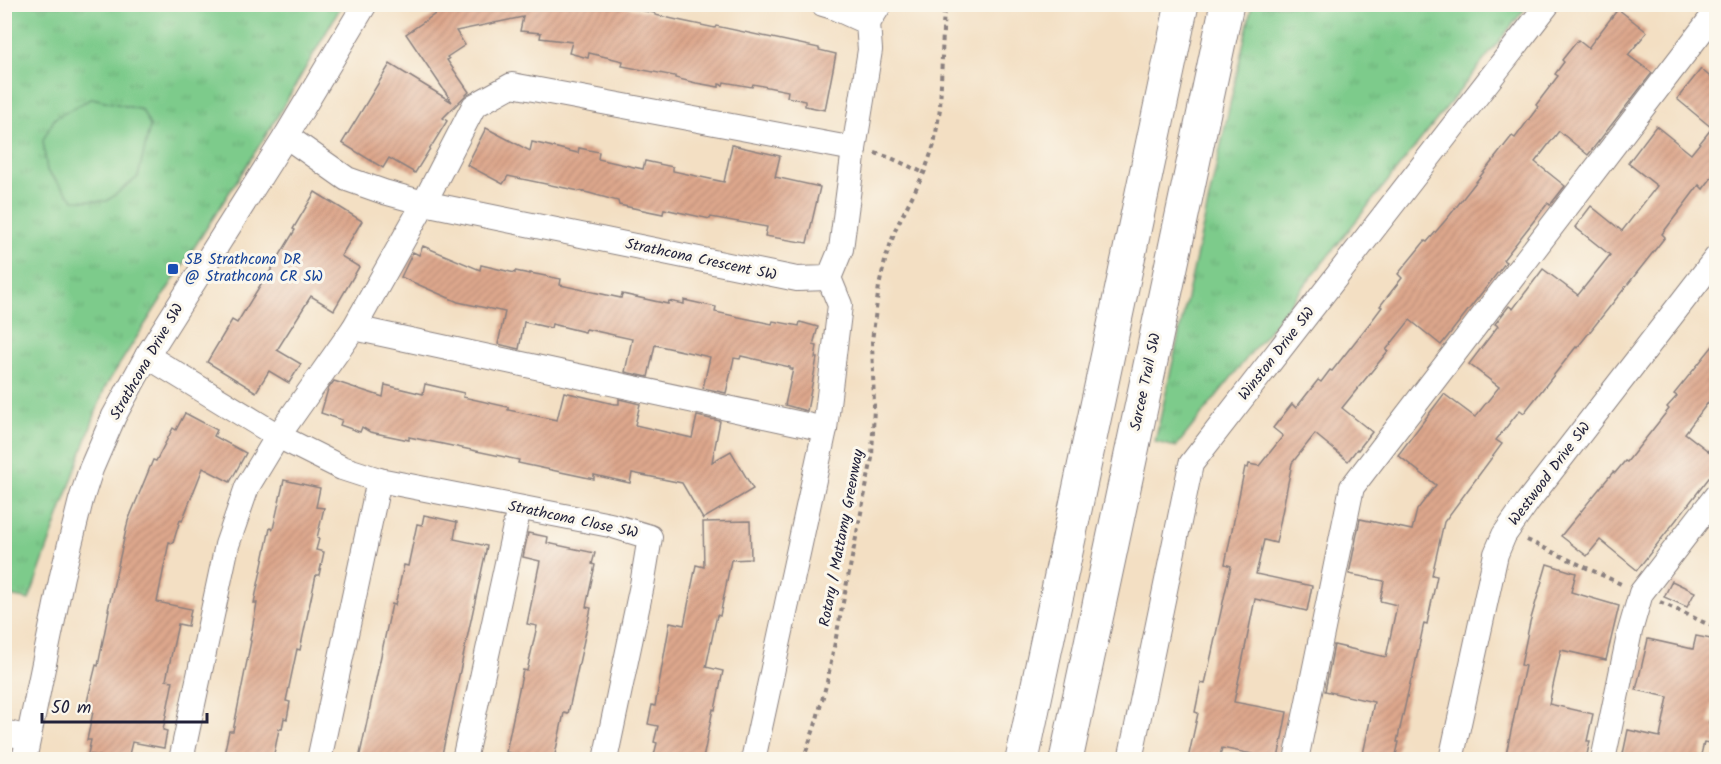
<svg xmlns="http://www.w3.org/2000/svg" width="1721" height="764" viewBox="0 0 1721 764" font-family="Kalam,sans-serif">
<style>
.park{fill:url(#park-tufts);stroke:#507663;stroke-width:1.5}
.garden{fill:#7dcb8b;stroke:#507663;stroke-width:1.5}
.building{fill:url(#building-hatch)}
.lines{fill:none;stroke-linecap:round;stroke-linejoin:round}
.minor-casing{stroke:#8a807f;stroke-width:26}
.highway-casing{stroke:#8a807f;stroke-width:35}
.path{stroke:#8a807f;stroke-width:4;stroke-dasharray:4.5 4.5;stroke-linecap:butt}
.minor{stroke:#fff;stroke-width:24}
.highway{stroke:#fff;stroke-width:33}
.transit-dot{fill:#1a4fb4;stroke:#fbf7ec;stroke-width:2}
.labels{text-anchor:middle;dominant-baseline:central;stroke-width:6;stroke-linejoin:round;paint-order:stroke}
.transit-label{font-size:15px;fill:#164399;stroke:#fbf7ec;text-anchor:start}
.street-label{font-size:15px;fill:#22223b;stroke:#fbf7ec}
</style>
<defs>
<pattern id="park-tufts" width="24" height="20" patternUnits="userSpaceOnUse" patternTransform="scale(1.5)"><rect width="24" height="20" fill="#7dcb8b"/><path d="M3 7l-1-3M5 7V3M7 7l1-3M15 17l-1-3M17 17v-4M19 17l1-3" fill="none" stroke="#6cae79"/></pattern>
<pattern id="building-hatch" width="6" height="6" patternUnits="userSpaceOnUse" patternTransform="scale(1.5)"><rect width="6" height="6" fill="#dda78c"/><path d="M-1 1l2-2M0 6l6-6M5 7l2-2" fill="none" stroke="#bd8f7a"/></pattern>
</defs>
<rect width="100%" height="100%" fill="#fbf7ec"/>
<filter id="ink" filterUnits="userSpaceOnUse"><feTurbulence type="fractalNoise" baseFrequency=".0167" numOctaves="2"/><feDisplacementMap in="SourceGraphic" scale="12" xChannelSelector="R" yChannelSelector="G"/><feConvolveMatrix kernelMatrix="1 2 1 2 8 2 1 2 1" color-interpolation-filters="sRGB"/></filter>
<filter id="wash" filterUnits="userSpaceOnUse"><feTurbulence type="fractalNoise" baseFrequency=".008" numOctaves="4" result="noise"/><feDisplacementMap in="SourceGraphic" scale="24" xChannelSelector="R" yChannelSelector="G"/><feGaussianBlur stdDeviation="1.35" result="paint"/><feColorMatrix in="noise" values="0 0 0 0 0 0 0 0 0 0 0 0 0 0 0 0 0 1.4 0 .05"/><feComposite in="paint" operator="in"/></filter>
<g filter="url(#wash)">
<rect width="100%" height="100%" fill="#f3dfc3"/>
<g class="park">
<polygon points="4,5 342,5 273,124 105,387 29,600 4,595"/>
<polygon points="1252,5 1528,5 1176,447 1155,442"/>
</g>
<polygon class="garden" points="92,98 142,110 150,126 138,177 107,201 74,200 47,171 43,140 55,118"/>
<g id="blocks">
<g class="building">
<polygon points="450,4 610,4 655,13 655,15 682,21 715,28 716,26 819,48 819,50 836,54 825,110 805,106 805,101 787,97 788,91 753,84 752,87 724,82 723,85 719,84 719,87 696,83 675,78 675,76 622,66 623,61 589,53 588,58 569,53 572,42 540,38 541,33 520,31 523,17 456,31 465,45 447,57 449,59 447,60 469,92 443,118 447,121 415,173 389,158 383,168 342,143 390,64 452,102 406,34"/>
<polygon points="1618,9 1647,32 1628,55 1652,73 1588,155 1559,131 1535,162 1565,186 1550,205 1548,203 1503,260 1506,262 1441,345 1410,320 1386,350 1388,351 1342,408 1372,432 1358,450 1357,449 1348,461 1315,434 1292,463 1276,543 1264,540 1256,574 1312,586 1307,611 1255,599 1234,702 1287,712 1278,759 1222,748 1219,759 1188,759 1198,713 1195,712 1201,683 1205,684 1231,566 1225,564 1245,467 1248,468 1249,464 1259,466 1283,436 1273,428 1292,404 1296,408 1318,380 1321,382 1330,370 1332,371 1373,319 1382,307 1380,306 1402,278 1398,274 1425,241 1427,242 1450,215 1512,136 1515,138 1538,107 1536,105 1558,76 1555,74 1564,62 1562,60 1578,40 1588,48"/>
<polygon points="1701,69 1716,82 1716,172 1703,189 1699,185 1662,234 1665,237 1647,260 1577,348 1576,347 1524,413 1520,410 1496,440 1502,444 1444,522 1432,575 1437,576 1427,624 1424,623 1412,679 1411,679 1397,742 1399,742 1395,759 1362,759 1374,702 1325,691 1334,645 1386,657 1397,605 1380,601 1384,581 1349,574 1360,519 1412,530 1417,510 1436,485 1398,455 1444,394 1475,417 1499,387 1469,364 1498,326 1495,324 1509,306 1513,309 1543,269 1578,295 1610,255 1575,227 1591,206 1622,231 1657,186 1628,163 1656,126 1691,154 1712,128 1677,99"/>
<polygon points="486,128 530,151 532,142 578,153 579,148 599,152 598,159 643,169 645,161 673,167 673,171 724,182 732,145 780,156 775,177 820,187 807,243 765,236 767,227 711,217 710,219 664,209 663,214 619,205 618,201 589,193 508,176 503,184 467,165"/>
<polygon points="315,192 362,221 341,256 359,267 334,310 311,296 277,350 301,364 289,383 269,371 256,392 207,362 232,320 237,323 264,279 265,280 295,230 293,229"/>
<polygon points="423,246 480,270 481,265 515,273 515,271 530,274 530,273 561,279 560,285 621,298 622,294 668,304 669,301 684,304 684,300 716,307 715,312 772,324 773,321 799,326 800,322 818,327 813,345 817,346 815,358 817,358 807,411 785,405 793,369 790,369 790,367 741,356 740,359 734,358 726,393 703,388 710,357 655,345 648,377 625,372 632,339 586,329 585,332 552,324 551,328 524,322 519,349 498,344 505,312 458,302 401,277 413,252 419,255"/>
<polygon points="1716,342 1716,392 1685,433 1716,457 1716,469 1637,570 1600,540 1587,556 1561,536 1613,472 1615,473 1625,461 1627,462 1669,409 1667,407 1677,396 1674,394"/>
<polygon points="334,381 383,397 385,385 423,394 425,384 464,393 463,397 508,407 508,410 557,420 564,392 614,404 619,404 619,399 640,404 635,425 692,438 697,416 720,421 712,462 731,451 753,489 703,519 682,483 632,473 630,483 594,475 594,479 518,463 519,460 409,437 409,440 370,432 362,427 360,432 340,425 342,420 321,413 328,389"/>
<polygon points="185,413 217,430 214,436 246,453 230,482 203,468 182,521 180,520 173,543 169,542 157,602 191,609 188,626 178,624 166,680 173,681 163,730 167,731 164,748 132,742 128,759 99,759 100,756 88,754 91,740 87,740 93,712 85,710 96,665 98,666 109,610 108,610 128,521 153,460 156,461 173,428 176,430"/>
<polygon points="284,480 320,488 316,507 324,508 317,538 319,539 316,550 324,552 319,575 316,575 300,650 297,649 286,701 290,702 287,719 284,718 282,729 279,729 273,759 223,759 229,731 233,731 251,641 250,640 257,603 254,603 263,561 270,528 273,529"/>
<polygon points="424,515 457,522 454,539 487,546 441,759 359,759 392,604 395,605 403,569 404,565 408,566 417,524 422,525"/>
<polygon points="750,521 751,559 731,560 720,616 717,615 706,667 723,671 715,710 713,709 703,759 653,759 657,743 654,742 658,726 648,724 652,705 655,706 670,622 684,625 696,565 704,567 703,522"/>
<polygon points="528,533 548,537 547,543 595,553 592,564 595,565 586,607 591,608 568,714 564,713 554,759 540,759 506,752 523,670 527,671 537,626 527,624 540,561 523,557"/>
<polygon points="1547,564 1576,573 1571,592 1619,606 1606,660 1561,650 1549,704 1593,714 1587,741 1590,741 1586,759 1505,759 1525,666 1521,665 1530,622"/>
<polygon points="1672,581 1695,592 1687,607 1664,597"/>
<polygon points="1696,636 1716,640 1716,687 1709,723 1716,725 1716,744 1704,742 1700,759 1644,759 1623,754 1628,730 1660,737 1668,697 1636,690 1648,639 1693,649"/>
</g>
</g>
</g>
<g filter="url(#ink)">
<use href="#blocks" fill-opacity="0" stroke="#8a807f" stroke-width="1.5"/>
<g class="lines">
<defs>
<g id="minor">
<polyline points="868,23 880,4"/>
<polyline points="286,136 347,179 384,192 424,203 797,279 829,278 841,249 854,149 870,50 868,23 833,7 823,4"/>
<polyline points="354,328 825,429"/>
<polyline points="147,356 278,436 342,468 379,480 610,525 650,537 642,585 605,760"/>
<polyline points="4,732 28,738"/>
<polyline points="24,760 62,576 81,500 91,469 114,416 147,356 286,136 365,4"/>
<polyline points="181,760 227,545 247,487 278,436 354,328 424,203 474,106 512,85 854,149"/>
<polyline points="319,760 379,480"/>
<polyline points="464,760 519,508"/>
<polyline points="753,760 825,429 840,305 829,278"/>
<polyline points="1130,760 1191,464 1548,4"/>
<polyline points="1296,760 1352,487 1716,12"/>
<polyline points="1451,760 1496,554 1504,535 1528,501 1716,258"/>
<polyline points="1603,760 1630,631 1641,593 1716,496"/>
</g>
<g id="highway">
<polyline points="1022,760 1182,4"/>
<polyline points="1066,760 1227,4"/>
</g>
</defs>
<use href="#minor" class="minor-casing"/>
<use href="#highway" class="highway-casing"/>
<g class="path">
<polyline points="875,153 891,158 924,173"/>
<polyline points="1527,540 1621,584"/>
<polyline points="1660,602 1716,628"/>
<polyline points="803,760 815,726 827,682 872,458 874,405 872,341 879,286 886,257 896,228 924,173 934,145 940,109 944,4"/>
</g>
<use href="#minor" class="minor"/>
<use href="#highway" class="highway"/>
</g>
</g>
<rect class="transit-dot" x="167" y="263" width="12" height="12" rx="3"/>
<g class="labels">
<g class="transit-label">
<text x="185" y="260">SB Strathcona DR<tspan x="185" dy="17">@ Strathcona CR SW</tspan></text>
</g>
<g class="street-label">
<text transform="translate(701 260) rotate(12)">Strathcona Crescent SW</text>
<text transform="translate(1277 354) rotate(-52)">Winston Drive SW</text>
<text transform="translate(147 362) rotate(-60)">Strathcona Drive SW</text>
<text transform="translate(1146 382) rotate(-78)">Sarcee Trail SW</text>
<text transform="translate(1550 474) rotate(-53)">Westwood Drive SW</text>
<text transform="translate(573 520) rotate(12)">Strathcona Close SW</text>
<text transform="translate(842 538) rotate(-79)">Rotary / Mattamy Greenway</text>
</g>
</g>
<rect width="1721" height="764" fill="none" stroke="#fbf7ec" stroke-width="24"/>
<path d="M42 713v9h165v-9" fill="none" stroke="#22223b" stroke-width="3"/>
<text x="51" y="713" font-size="18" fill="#22223b" stroke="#fbf7ec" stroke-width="4.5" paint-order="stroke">50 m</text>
</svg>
